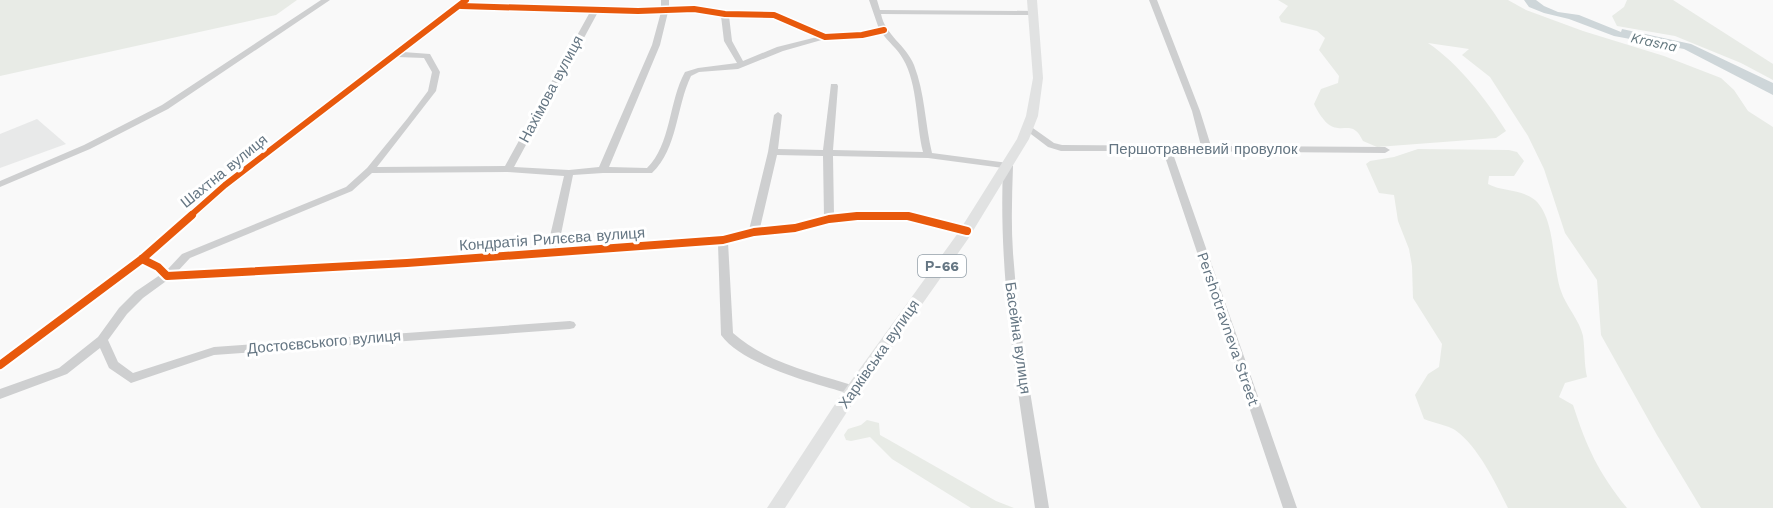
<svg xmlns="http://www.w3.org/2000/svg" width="1773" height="508" viewBox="0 0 1773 508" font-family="'Work Sans',sans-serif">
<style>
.built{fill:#e8e9e9}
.green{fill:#e8ebe6}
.water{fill:#ced6d9}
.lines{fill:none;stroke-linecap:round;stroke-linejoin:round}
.minor{fill:#cecfd0;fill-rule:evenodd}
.major{fill:#e1e2e2;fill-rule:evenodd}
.cycleway-far1-casing{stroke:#fff;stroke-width:9}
.cycleway-casing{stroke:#fff;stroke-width:12}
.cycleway-far1{stroke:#e8590c;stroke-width:6}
.cycleway{stroke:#e8590c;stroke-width:8}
.labels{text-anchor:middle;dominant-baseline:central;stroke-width:6;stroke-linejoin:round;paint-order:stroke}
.far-water-label{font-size:14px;font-style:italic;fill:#60757c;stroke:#fff}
.shield{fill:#fff;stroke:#939fa8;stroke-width:1.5}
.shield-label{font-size:14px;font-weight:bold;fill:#657683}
.street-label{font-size:15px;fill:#657683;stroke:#fff}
</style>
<rect width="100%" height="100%" fill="#f9f9f9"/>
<polygon class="built" points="37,119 66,144 0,168 0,134"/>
<g class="green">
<polygon points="0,0 297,0 276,15 0,76"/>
<path d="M1278 0H1508L1526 10 1583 31 1664 56 1721 78 1734 90 1748 111 1773 127V508H1701L1657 435 1601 335 1597 280 1565 233 1544 169 1528 136 1490 77 1462 55 1469 49 1428 43C1459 64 1486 99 1506 131L1496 138 1377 147 1363 141C1352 118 1343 135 1328 124 1322 119 1317 110 1314 104L1321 89 1338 83 1339 76 1319 50 1325 38 1317 31 1281 22 1279 17 1288 6Z"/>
<polygon points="1627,0 1673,0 1773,64 1773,80 1741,63 1675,36 1617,26 1612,16 1624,7"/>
<path d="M1418 149 1509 150 1517 152 1524 161 1514 176H1489L1488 184C1503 192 1522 189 1535 200 1556 219 1552 266 1561 291 1566 306 1580 321 1583 336 1585 350 1584 364 1587 377L1565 383 1559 397 1573 405C1587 448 1598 472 1627 508H1508C1496 484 1478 446 1455 430 1447 425 1434 423 1424 419L1415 395 1428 374 1439 367 1442 344 1413 298 1412 266 1409 249 1398 221 1394 195 1379 193 1366 164 1370 161 1394 157Z"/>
<polygon points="867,420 879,423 880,435 889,440 996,501 1014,508 971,508 892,459 870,437 851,441 846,440 844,435 848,429 861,425"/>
</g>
<polygon class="water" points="1524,0 1536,0 1544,6 1558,12 1579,15 1621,32 1622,29 1691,44 1773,83 1773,95 1684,49 1614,36 1569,19 1544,13 1529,7"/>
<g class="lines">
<g class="minor">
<polygon points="321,0 330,0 168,109 90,149 0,187 0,181 84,145 162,105"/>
<path d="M461 0H470L466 4 638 9 661 8V0H669V8L694 7 725 12 774 13 826 35 862 33 879 29 869 0H877L880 10 1036 11 1037 13 1033 15 881 14C885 35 906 45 914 65 925 93 925 124 932 153L1008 163 1013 166C1012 195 1011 224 1013 253 1019 339 1036 423 1049 508H1035C1019 394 998 284 1003 168L928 158 833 156 834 215 857 213H908L971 229 972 231 971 233 967 234 908 219H857L829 222 795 231 754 235 728 242 733 333C768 364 815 373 858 387L860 390 858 393 854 395C818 384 743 366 721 335L718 244 407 267 169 279 143 298 127 314 108 340 118 362 133 373 214 347 570 321 574 322 576 325 574 328 570 329 214 355 131 383 109 368 100 348 67 374 0 399V389L59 368 98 337 119 308 135 292 160 275 154 270 143 264 4 368 0 369V359L138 257 222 183ZM460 8 590 12 505 166 377 167 436 91 440 72 430 54 403 52ZM694 11 721 16 724 41 737 63 698 68 685 72C669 100 671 145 647 168L609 167 660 45 668 12ZM598 12H661L652 45 599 167 569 170 514 167ZM729 16 773 17 817 37 777 47 743 61 732 41ZM882 33C888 42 898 49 903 59 918 84 916 124 923 152L833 150 838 86 837 84H831L823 150 778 149 782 115 778 112 774 115 768 152 749 230 723 237 558 249 573 175 603 173H652C678 148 676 107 691 76L699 72 738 69 783 51 825 39 862 37ZM397 57 424 58 432 72 428 91 407 119 367 168 346 187 182 254 167 270 162 264 149 258 228 187ZM777 155 823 156 824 217 795 225 760 228ZM508 172 564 176 547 249 407 259 177 272 190 258 352 191 372 173Z"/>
<polygon points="1149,0 1157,0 1200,111 1211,146 1385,147 1390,150 1385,153 1172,151 1297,508 1283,508 1163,151 1061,151 1048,147 1023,128 1027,125 1030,126 1054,143 1062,145 1201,146 1192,111"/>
</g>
<polygon class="major" points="1027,0 1037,0 1043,78 1038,116 1029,139 968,239 854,401 785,508 767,508 843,392 958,233 1017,139 1026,116 1033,78"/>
<defs>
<g id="cycleway-far1">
<polyline points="461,6 638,11 694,9 725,14 774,15 825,37 862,35 884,30"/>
<polyline points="190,216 225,185 466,0"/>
<polyline points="855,216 909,216"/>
</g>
<g id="cycleway">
<polyline points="142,259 158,267 167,276 407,263 723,240 754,232 795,228 829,219 857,216 908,216 967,231"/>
<polyline points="0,365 142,259 192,215"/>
</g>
</defs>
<use href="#cycleway-far1" class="cycleway-far1-casing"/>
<use href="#cycleway" class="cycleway-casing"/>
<use href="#cycleway-far1" class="cycleway-far1"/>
<use href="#cycleway" class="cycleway"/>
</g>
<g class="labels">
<g class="far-water-label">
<text transform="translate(1654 42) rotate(12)">Krasna</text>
</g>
<rect class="shield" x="918" y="255" width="48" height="22" rx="4.5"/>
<g class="shield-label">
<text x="942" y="266">Р-66</text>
</g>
<g class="street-label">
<text transform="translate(551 89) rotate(-62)">Нахімова вулиця</text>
<text x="1203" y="149">Першотравневий провулок</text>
<text transform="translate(224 171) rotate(-39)">Шахтна вулиця</text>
<text transform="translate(552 239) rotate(-4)">Кондратія Рилєєва вулиця</text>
<text transform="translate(1228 329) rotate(71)">Pershotravneva Street</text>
<text transform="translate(1018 338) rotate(82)">Басейна вулиця</text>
<text transform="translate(324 342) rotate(-5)">Достоєвського вулиця</text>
<text transform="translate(879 354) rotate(-55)">Харківська вулиця</text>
</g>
</g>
</svg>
